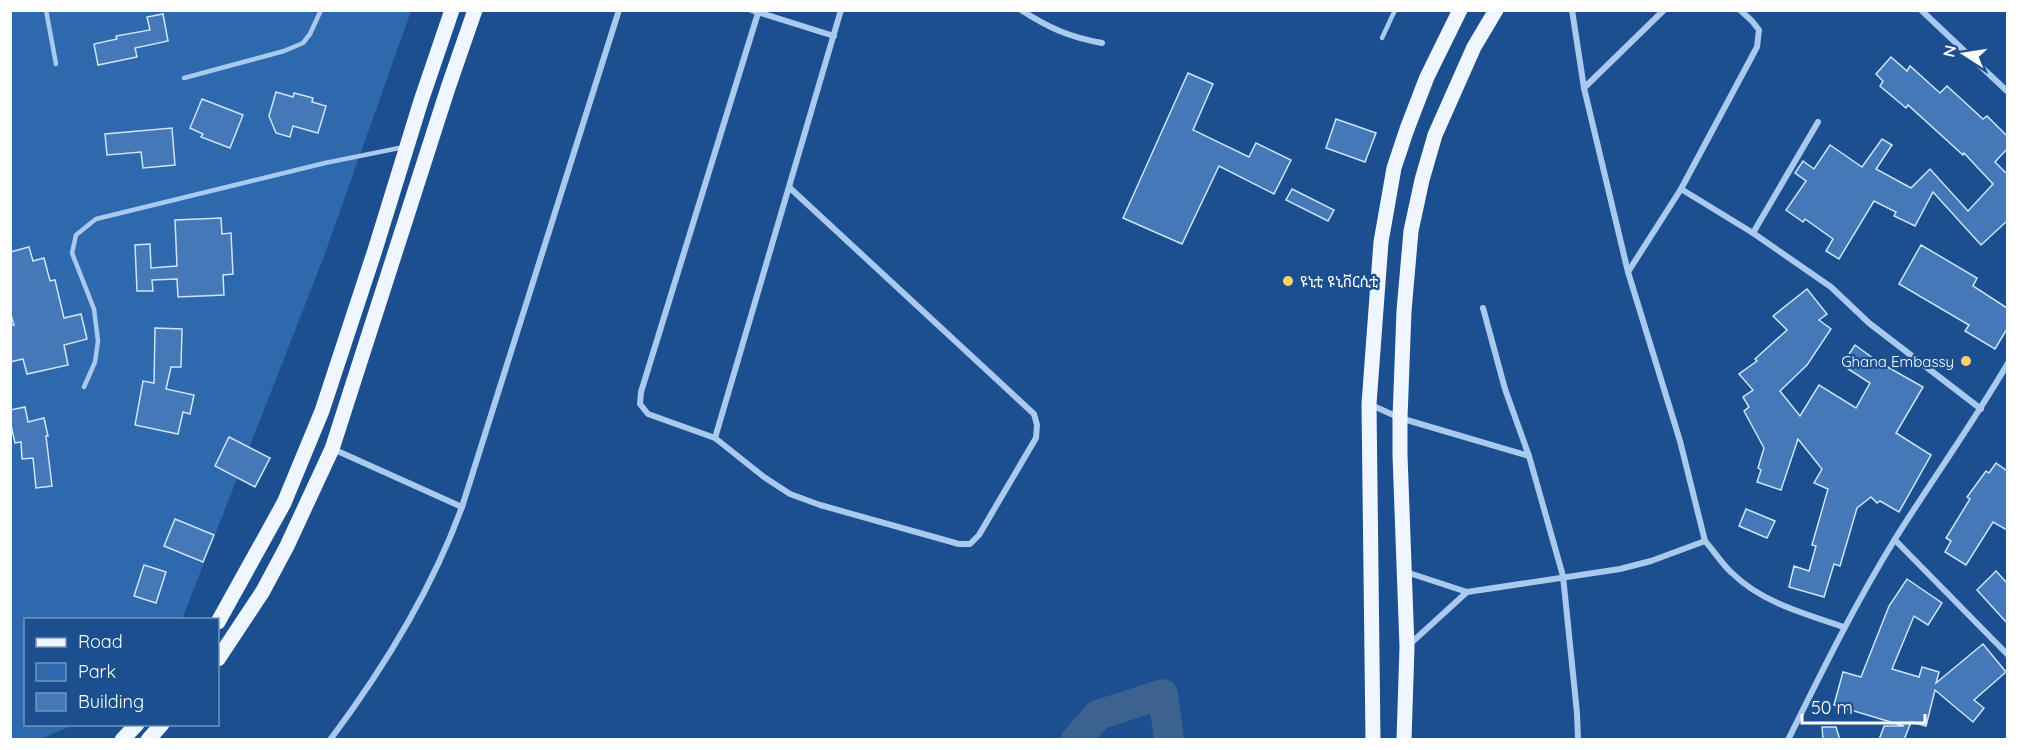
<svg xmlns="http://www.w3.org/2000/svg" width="2018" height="750" viewBox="0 0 2018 750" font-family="Quicksand,'Noto Sans Ethiopic',sans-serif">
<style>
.green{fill:#2e69ad}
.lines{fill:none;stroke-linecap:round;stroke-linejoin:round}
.river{stroke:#3c6290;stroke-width:30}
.building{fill:#4478b7;stroke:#cfe3fa;stroke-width:1.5}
.lane{stroke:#a9c9ee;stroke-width:4.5}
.street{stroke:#a9c9ee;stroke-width:6}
.primary{stroke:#f0f6ff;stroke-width:15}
.poi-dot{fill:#ffd166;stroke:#1b4f8f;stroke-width:2}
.labels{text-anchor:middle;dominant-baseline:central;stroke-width:4.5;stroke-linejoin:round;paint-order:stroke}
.poi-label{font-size:15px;fill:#fff;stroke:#1b4f8f;text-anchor:start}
</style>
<rect width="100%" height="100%" fill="#1b4f8f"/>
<polygon class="green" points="10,11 411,11 323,259 182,619 26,620 26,724 74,725 38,740 10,739"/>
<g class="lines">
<polyline class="river" points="1076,740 1098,715 1163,694 1169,740"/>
</g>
<g class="building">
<polygon points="163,14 168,41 135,48 137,57 98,65 94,44 117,39 116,36 150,30 147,17"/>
<polygon points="1891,57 1907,71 1910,66 1940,93 1947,86 1983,119 1987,116 2007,136 2007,149 1995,162 2007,174 2007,221 1981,245 1933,192 1915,226 1894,216 1896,212 1874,201 1839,259 1826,251 1833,239 1805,219 1803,222 1786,210 1806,181 1795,173 1803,161 1814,169 1830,145 1862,167 1882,139 1892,145 1876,169 1911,188 1930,169 1968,211 1993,184 1964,153 1963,155 1908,105 1906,108 1880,86 1883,81 1876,74"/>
<polygon points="1188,73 1213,84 1193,130 1249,157 1256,143 1291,160 1274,194 1219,166 1182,244 1123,218"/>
<polygon points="276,92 293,97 294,93 313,98 312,102 326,106 318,133 293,126 290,137 276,133 269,116"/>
<polygon points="202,99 243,115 230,148 201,137 203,134 190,128"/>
<polygon points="1336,119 1376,133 1365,162 1326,148"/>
<polygon points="172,128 175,165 143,168 141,152 107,155 105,134"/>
<polygon points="1292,189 1334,210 1328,221 1286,200"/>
<polygon points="221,218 222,234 231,233 233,274 223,275 224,295 178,297 177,279 152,280 153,291 137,291 135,245 150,244 151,268 177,266 175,220"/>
<polygon points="1921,245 1977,278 1973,286 2007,308 2007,329 1995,349 1965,331 1969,325 1899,284"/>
<polygon points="29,247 33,261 44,258 50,281 55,280 64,318 81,314 87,339 64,345 68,365 27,374 23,359 10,362 10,326 14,325 10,312 10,252"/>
<polygon points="1807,289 1827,314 1819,320 1831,329 1807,365 1780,391 1800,416 1819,385 1856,408 1870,383 1842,365 1855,345 1877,361 1923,387 1896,433 1931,455 1899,512 1880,501 1877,503 1871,497 1857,508 1840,566 1834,564 1824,597 1789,587 1794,566 1809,571 1816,546 1812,545 1828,489 1814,483 1822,469 1798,439 1781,490 1757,482 1761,470 1758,468 1764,448 1744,411 1749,407 1743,397 1753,390 1739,374 1757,361 1755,359 1787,330 1773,316"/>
<polygon points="155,328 182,329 181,367 171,367 166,389 194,395 190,414 183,412 178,434 135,425 143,381 154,383"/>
<polygon points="25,407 28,422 44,418 48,436 46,436 52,486 36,488 33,458 22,459 21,442 15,443 10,421 10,410"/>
<polygon points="229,437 270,458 255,487 215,466"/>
<polygon points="1996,463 2007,471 2007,530 1993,522 1966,565 1945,552 1951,541 1946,538 1970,499 1967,497 1986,471 1989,473"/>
<polygon points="1746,509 1775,521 1767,538 1739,526"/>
<polygon points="175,519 214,535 203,562 164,546"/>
<polygon points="144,565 166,572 156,603 134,596"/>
<polygon points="1996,571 2007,583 2007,623 1977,590"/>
<polygon points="1907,579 1942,603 1928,625 1914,616 1892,669 1919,677 1922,667 1939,672 1936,683 1983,644 2006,672 1974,700 1984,708 1973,722 1935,690 1926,726 1911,722 1904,740 1879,740 1884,726 1904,726 1834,705 1843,672 1861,677 1889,606"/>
<polygon points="1822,727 1836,727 1840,740 1823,740"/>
</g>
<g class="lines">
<g class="lane">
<polyline points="46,10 56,64"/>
<polyline points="1382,38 1395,10"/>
<polyline points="184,78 284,51 303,43 310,34 321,10"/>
<polyline points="84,387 95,362 98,341 94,309 72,253 76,235 96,219 325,163 404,147"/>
</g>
<g class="street">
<polyline points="751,10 834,36"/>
<path d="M1021 10C1049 28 1069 37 1102 43"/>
<polyline points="1572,10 1584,88 1628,272 1680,441 1705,541"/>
<polyline points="1921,10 2008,92"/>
<polyline points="758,13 641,392 640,404 648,414 715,438 764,477 790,494 820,505 959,544 970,544 979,535 1036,438 1037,425 1034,414 790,188"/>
<polyline points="1584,88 1664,10"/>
<polyline points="1681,189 1753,233 1831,287 1869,323 1981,409"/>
<polyline points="1753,233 1818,122"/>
<polyline points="1628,272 1681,189 1757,47 1759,30 1752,21 1740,10"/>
<polyline points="1483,308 1505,389 1529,456 1563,576 1577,713 1578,740"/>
<polyline points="1369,404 1400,418 1529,456"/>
<polyline points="715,438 841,10"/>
<polyline points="333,449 462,507"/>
<polyline points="1895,540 2008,655"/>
<path d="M1406 572 1467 592 1620 569 1651 561 1705 541C1714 551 1722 564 1732 573 1761 602 1805 614 1844 627"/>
<polyline points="1410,644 1467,592"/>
<path d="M330 740C384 668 431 592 462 507L619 10"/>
<path d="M1788 740C1822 671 1855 604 1895 539 1932 480 1973 423 2008 363"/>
</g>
<g class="primary">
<polyline points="218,622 284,503 322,411 375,250 421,101 452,10"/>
<polyline points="218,659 263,591 287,546 332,449 448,88 475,10"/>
<polyline points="122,740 137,724"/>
<polyline points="148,740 162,724"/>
<polyline points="1373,740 1369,404 1381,242 1394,168 1407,129 1427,77 1460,10"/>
<polyline points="1404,740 1407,647 1400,455 1400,418 1404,311 1411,231 1422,180 1435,135 1474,47 1496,10"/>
</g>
</g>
<g class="poi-dot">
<circle cx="1288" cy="281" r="6"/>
<circle cx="1966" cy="361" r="6"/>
</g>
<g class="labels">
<g class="poi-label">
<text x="1300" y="281">ዩኒቲ ዩኒቨርሲቲ</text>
<text x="1954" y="361" text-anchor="end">Ghana Embassy</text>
</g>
</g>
<rect width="2018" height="750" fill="none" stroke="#ffffff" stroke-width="24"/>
<rect x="24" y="618" width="195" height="108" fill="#1b4f8f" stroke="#7695bc" stroke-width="1.5"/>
<rect x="36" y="638" width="30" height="9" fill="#f0f6ff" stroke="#7695bc" stroke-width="1.5"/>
<text x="78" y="648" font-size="18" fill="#ffffff">Road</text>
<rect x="36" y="663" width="30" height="18" fill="#2e69ad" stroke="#7695bc" stroke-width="1.5"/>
<text x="78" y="678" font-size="18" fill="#ffffff">Park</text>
<rect x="36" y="693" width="30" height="18" fill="#4478b7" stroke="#7695bc" stroke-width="1.5"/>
<text x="78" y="708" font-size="18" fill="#ffffff">Building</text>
<g transform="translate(1964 54) rotate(282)" stroke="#1b4f8f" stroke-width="4.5" paint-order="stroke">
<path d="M0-4.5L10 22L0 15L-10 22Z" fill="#ffffff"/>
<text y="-9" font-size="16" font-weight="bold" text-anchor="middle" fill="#ffffff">N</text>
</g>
<path d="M1802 714v9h123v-9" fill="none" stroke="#ffffff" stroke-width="3"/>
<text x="1811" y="714" font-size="18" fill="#ffffff" stroke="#1b4f8f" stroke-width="4.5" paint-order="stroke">50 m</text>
</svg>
